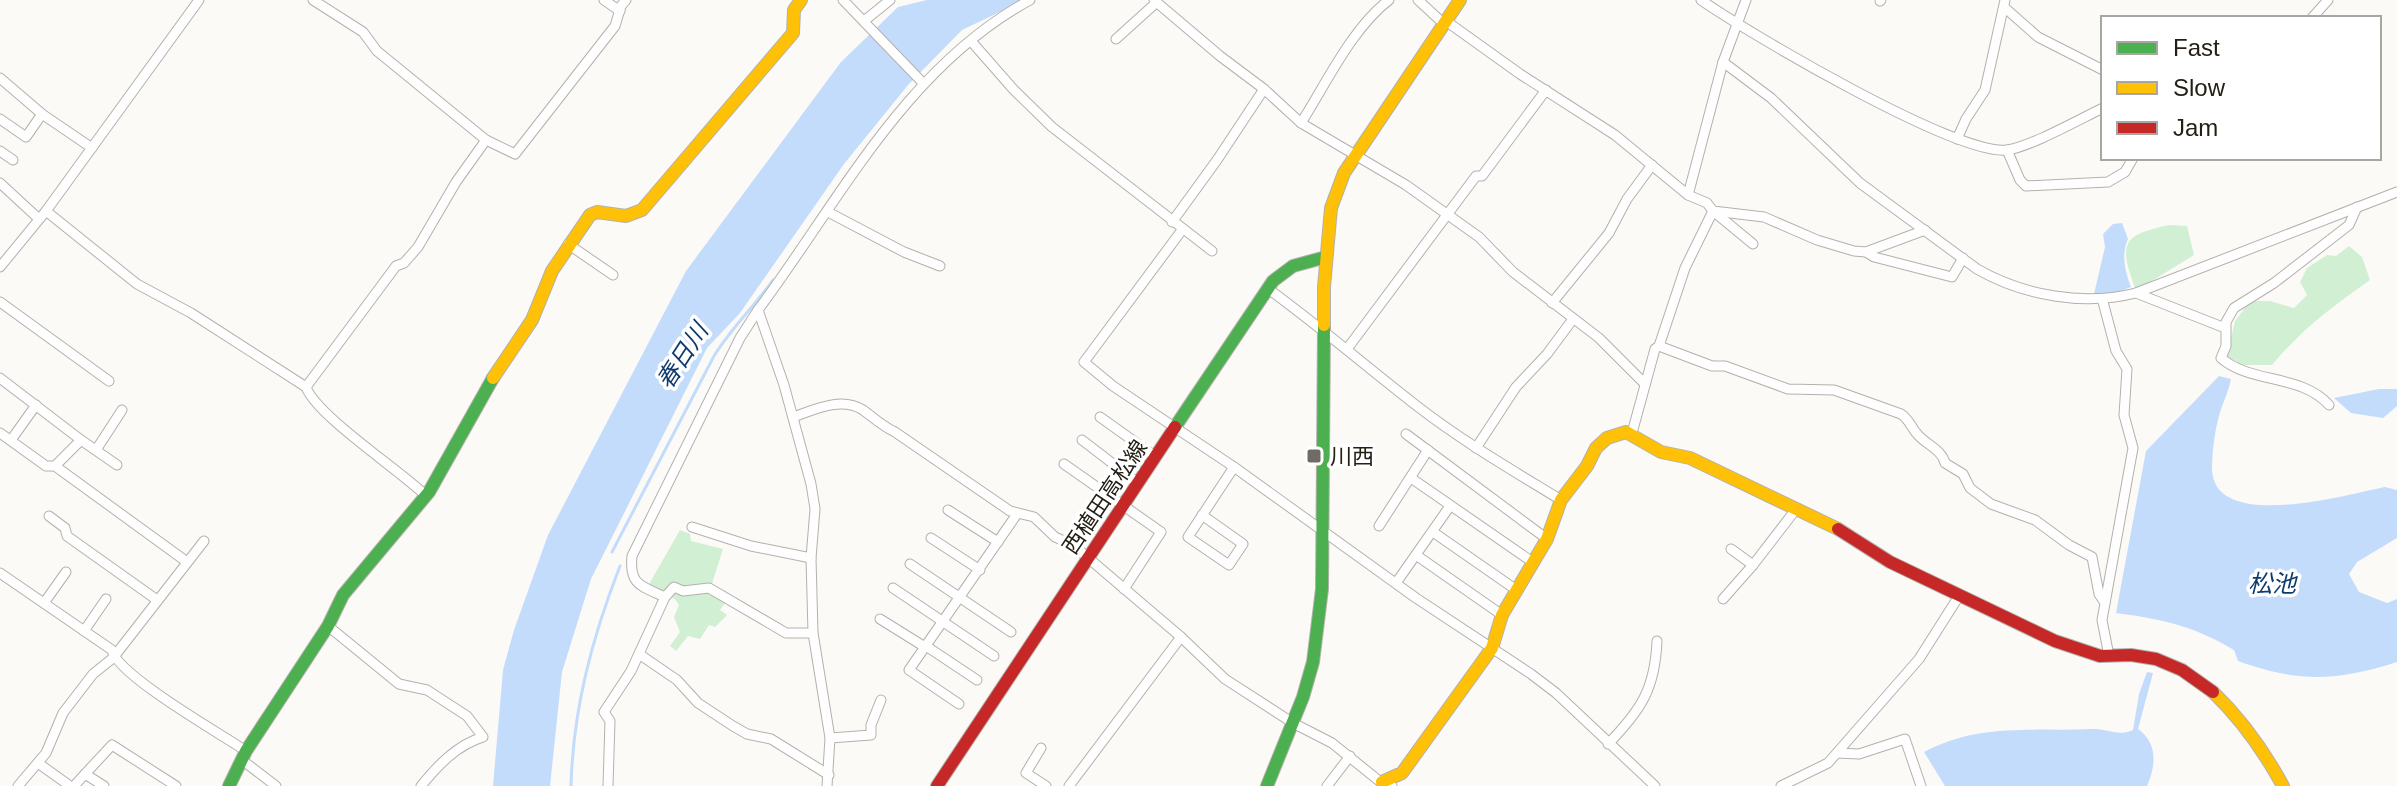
<svg xmlns="http://www.w3.org/2000/svg" width="2397" height="786" viewBox="0 0 2397 786" font-family="Helvetica,'Noto Sans JP',sans-serif">
<style>
.green{fill:#d1f0d3}
.water{fill:#c3dcfc}
.lines{fill:none;stroke-linecap:round;stroke-linejoin:round}
.stream{stroke:#c3dcfc;stroke-width:3}
.street-casing{stroke:#b4b1ac;stroke-width:11}
.fast-casing{stroke:#b4b1ac;stroke-width:14}
.slow-casing{stroke:#b4b1ac;stroke-width:14}
.jam-casing{stroke:#b4b1ac;stroke-width:14}
.street{stroke:#fffefe;stroke-width:9}
.fast{stroke:#4caf50;stroke-width:12}
.slow{stroke:#ffc107;stroke-width:12}
.jam{stroke:#c62828;stroke-width:12}
.poi-dot{fill:#706c65;stroke:#fff;stroke-width:3}
.labels{text-anchor:middle;dominant-baseline:central;stroke-width:7;stroke-linejoin:round;paint-order:stroke}
.poi-label{font-size:22px;fill:#252016;stroke:#fff;text-anchor:start}
.street-label{font-size:22px;fill:#252016;stroke:#fff}
.water-label{font-size:24px;font-style:italic;fill:#0d3b6e;stroke:#fff}
</style>
<rect width="100%" height="100%" fill="#fcfaf7"/>
<g class="green">
<path d="M2169 225 2187 226 2194 255 2147 284 2135 288C2118 242 2123 235 2169 225Z"/>
<path d="M2349 246 2362 257 2370 280C2333 306 2301 330 2272 365H2244L2227 356 2235 321 2250 301H2270L2294 308 2307 295 2300 282 2307 268 2327 255 2336 256Z"/>
<polygon points="680,530 690,534 691,541 723,549 709,593 726,602 720,610 727,615 715,627 709,625 700,639 688,636 676,651 670,646 680,632 674,617 679,605 675,599 648,586"/>
</g>
<g class="water">
<polygon points="927,0 1025,0 962,30 908,85 844,164 740,313 707,348 591,579 562,672 550,786 493,786 503,670 514,630 548,535 686,271 841,62 898,7"/>
<path d="M2122 223 2128 239C2121 254 2125 272 2131 287L2113 294 2096 295 2094 294 2105 247 2103 234 2113 224Z"/>
<path d="M2219 376 2231 379C2228 394 2221 406 2218 420 2214 435 2212 455 2212 470 2215 533 2349 494 2385 487L2397 490V538L2357 562 2349 574 2359 592 2387 603 2397 599V662C2337 681 2299 683 2238 661L2234 650C2194 626 2162 619 2116 613L2146 451Z"/>
<polygon points="2379,389 2397,389 2397,406 2383,418 2351,413 2334,398"/>
<path d="M2147 672 2153 673 2138 729C2158 743 2156 766 2147 786H1945L1924 752C1980 722 2033 732 2092 729 2107 728 2119 737 2133 730L2139 694Z"/>
</g>
<g class="lines">
<g class="stream">
<path d="M612 552 714 356C731 328 754 307 773 280"/>
<path d="M571 786C573 709 592 638 620 566"/>
</g>
<defs>
<g id="street">
<polyline points="313,0 363,32 377,51 486,140 515,154 615,26 621,6 626,0"/>
<polyline points="604,0 620,11"/>
<polyline points="843,0 923,83"/>
<polyline points="1154,0 1220,56 1264,89 1301,123"/>
<path d="M1389 0C1352 28 1326 84 1301 123L1406 185 1479 237 1513 272 1599 338 1645 384"/>
<polyline points="1418,0 1444,24"/>
<path d="M1701 0C1750 34 1957 156 2007 150 2030 147 2080 119 2103 108"/>
<path d="M1746 0 1723 62 1771 98 1860 183 1977 269C2024 296 2084 306 2136 293L2397 192"/>
<polyline points="1880,1 1881,0"/>
<polyline points="2004,7 2038,37 2103,70"/>
<polyline points="2312,18 2328,0"/>
<polyline points="864,21 890,0"/>
<polyline points="1446,21 1520,74 1615,135 1688,195 1707,203 1713,211 1764,217 1817,240 1854,251 1866,252 1925,230"/>
<polyline points="1116,39 1157,2"/>
<polyline points="971,41 1014,90 1052,127 1212,251"/>
<polyline points="0,78 42,114 92,148"/>
<polyline points="0,119 26,137 42,114"/>
<polyline points="1957,139 1966,119 1985,90 2005,0"/>
<polyline points="2007,150 2020,180 2026,186 2108,182 2125,172 2133,158"/>
<polyline points="0,151 13,160"/>
<polyline points="0,183 39,219"/>
<polyline points="1688,195 1723,62"/>
<path d="M46 211 137 284 191 313 306 387C316 415 398 469 424 494"/>
<polyline points="828,212 904,252 940,266"/>
<polyline points="1172,222 1217,160 1264,89"/>
<polyline points="1182,230 1084,362 1113,386 1234,467 1416,598 1531,674 1556,693 1655,786"/>
<polyline points="568,244 613,275"/>
<polyline points="1866,252 1874,257 1952,277 1963,258"/>
<polyline points="0,267 46,211 199,0"/>
<path d="M1267 288C1319 326 1367 367 1417 406 1462 441 1512 470 1561 500"/>
<polyline points="2136,293 2225,328"/>
<polyline points="0,302 109,381"/>
<polyline points="2103,302 2116,351 2127,369 2124,415 2133,448 2102,620 2109,656"/>
<polyline points="1552,303 1609,233 1627,199 1652,165"/>
<path d="M1659 346 1712 366H1725L1788 389 1834 390 1901 414C1910 420 1911 428 1918 435 1927 445 1942 450 1945 463L1963 474 1970 488 1991 504 2035 520 2069 545 2092 557 2099 594 2105 603"/>
<polyline points="1347,349 1476,176 1482,176 1546,90"/>
<polyline points="0,378 81,440 55,466 187,562"/>
<polyline points="306,387 396,266 404,263 418,247 456,182 486,140"/>
<path d="M2329 405C2302 374 2251 384 2221 358L2226 346V322L2234 308 2274 283 2349 225 2357 207"/>
<path d="M793 417C814 410 841 396 863 410 874 418 882 426 895 432L1010 511 1034 517 1055 537 1073 545 1181 637 1225 679 1293 723 1332 743 1378 780 1392 786"/>
<polyline points="1100,417 1156,457"/>
<polyline points="0,433 46,466 55,466"/>
<polyline points="1632,433 1655,349 1659,346 1685,268 1713,211 1753,244"/>
<polyline points="1406,434 1547,539"/>
<polyline points="11,440 36,405"/>
<polyline points="81,440 117,465"/>
<polyline points="1082,440 1138,483"/>
<polyline points="1476,448 1516,387 1547,354 1573,319"/>
<polyline points="96,450 122,410"/>
<polyline points="1064,464 1161,532 1124,589"/>
<polyline points="1411,478 1534,563"/>
<polyline points="948,510 998,542"/>
<polyline points="1202,515 1243,544 1229,565 1188,537 1234,467"/>
<polyline points="49,516 65,528 67,536 157,600"/>
<polyline points="1379,526 1428,450"/>
<polyline points="692,527 751,546 811,558"/>
<polyline points="1433,532 1515,589"/>
<polyline points="931,538 980,570"/>
<polyline points="1731,549 1753,565"/>
<polyline points="1416,555 1502,615"/>
<polyline points="910,564 1011,632"/>
<path d="M0 573 112 650C117 675 221 734 246 751"/>
<polyline points="1396,583 1450,506"/>
<polyline points="893,588 994,656"/>
<polyline points="665,597 674,587 683,591 709,588 786,633 813,633"/>
<polyline points="1723,599 1753,565 1797,508"/>
<polyline points="44,603 66,572"/>
<polyline points="880,619 925,647"/>
<path d="M328 626 399 684 427 690 467 716 483 737C457 745 438 765 421 786"/>
<polyline points="84,631 106,599"/>
<polyline points="926,646 977,680"/>
<polyline points="639,654 677,680 698,703 733,726 747,734 771,739 829,775"/>
<polyline points="959,704 909,670 1017,514"/>
<polyline points="830,738 871,735 871,725 881,700"/>
<path d="M1608 744C1641 710 1655 689 1657 641"/>
<polyline points="1041,748 1026,773 1046,786"/>
<polyline points="1837,753 1859,754 1905,739 1921,786"/>
<polyline points="242,760 276,786"/>
<polyline points="38,763 70,786"/>
<polyline points="85,774 112,745 176,786"/>
<polyline points="18,786 46,753 63,713 93,674 113,658 204,541"/>
<polyline points="74,786 85,774 104,786"/>
<path d="M608 786 610 721 604 712 631 671 665 597C641 586 629 585 632 556L740 338 758 310"/>
<path d="M827 786 830 738 813 633 811 558 815 509 811 484 784 385 758 310C840 200 905 68 1030 0"/>
<polyline points="1069,786 1181,637"/>
<polyline points="1327,786 1350,756"/>
<polyline points="1781,786 1828,763 1919,659 1959,596"/>
</g>
<g id="fast">
<polyline points="1175,427 1273,281 1293,266 1326,257"/>
<polyline points="229,786 246,751 328,626 343,595 429,492 493,378"/>
<polyline points="1267,786 1303,697 1313,662 1322,589 1324,325"/>
</g>
<g id="slow">
<polyline points="1324,325 1324,287 1331,208 1344,173 1460,0"/>
<polyline points="493,378 532,320 552,271 590,215 597,212 626,216 642,210 793,33 794,10 801,0"/>
<path d="M2213 692C2242 720 2264 751 2283 786"/>
<polyline points="1382,782 1402,773 1492,648 1502,615 1547,539 1561,500 1587,466 1596,448 1607,438 1626,432 1661,452 1690,458 1838,529"/>
</g>
<g id="jam">
<polyline points="1838,529 1890,562 2055,641 2100,656 2131,655 2156,659 2182,670 2213,692"/>
<polyline points="937,786 1175,427"/>
</g>
</defs>
<use href="#street" class="street-casing"/>
<use href="#fast" class="fast-casing"/>
<use href="#slow" class="slow-casing"/>
<use href="#jam" class="jam-casing"/>
<use href="#street" class="street"/>
<use href="#fast" class="fast"/>
<use href="#slow" class="slow"/>
<use href="#jam" class="jam"/>
</g>
<rect class="poi-dot" x="1306" y="448" width="16" height="16" rx="4"/>
<g class="labels">
<g class="poi-label">
<text x="1330" y="456">川西</text>
</g>
<g class="street-label">
<text transform="translate(1105 497) rotate(-56)">西植田高松線</text>
</g>
<g class="water-label">
<text transform="translate(682 356) rotate(-57)">春日川</text>
<text x="2272" y="583">松池</text>
</g>
</g>
<rect x="2101" y="16" width="280" height="144" fill="#ffffff" stroke="#a8a6a2" stroke-width="2"/>
<rect x="2117" y="42" width="40" height="12" fill="#4caf50" stroke="#a8a6a2" stroke-width="2"/>
<text x="2173" y="56" font-size="24" fill="#252016">Fast</text>
<rect x="2117" y="82" width="40" height="12" fill="#ffc107" stroke="#a8a6a2" stroke-width="2"/>
<text x="2173" y="96" font-size="24" fill="#252016">Slow</text>
<rect x="2117" y="122" width="40" height="12" fill="#c62828" stroke="#a8a6a2" stroke-width="2"/>
<text x="2173" y="136" font-size="24" fill="#252016">Jam</text>
</svg>
